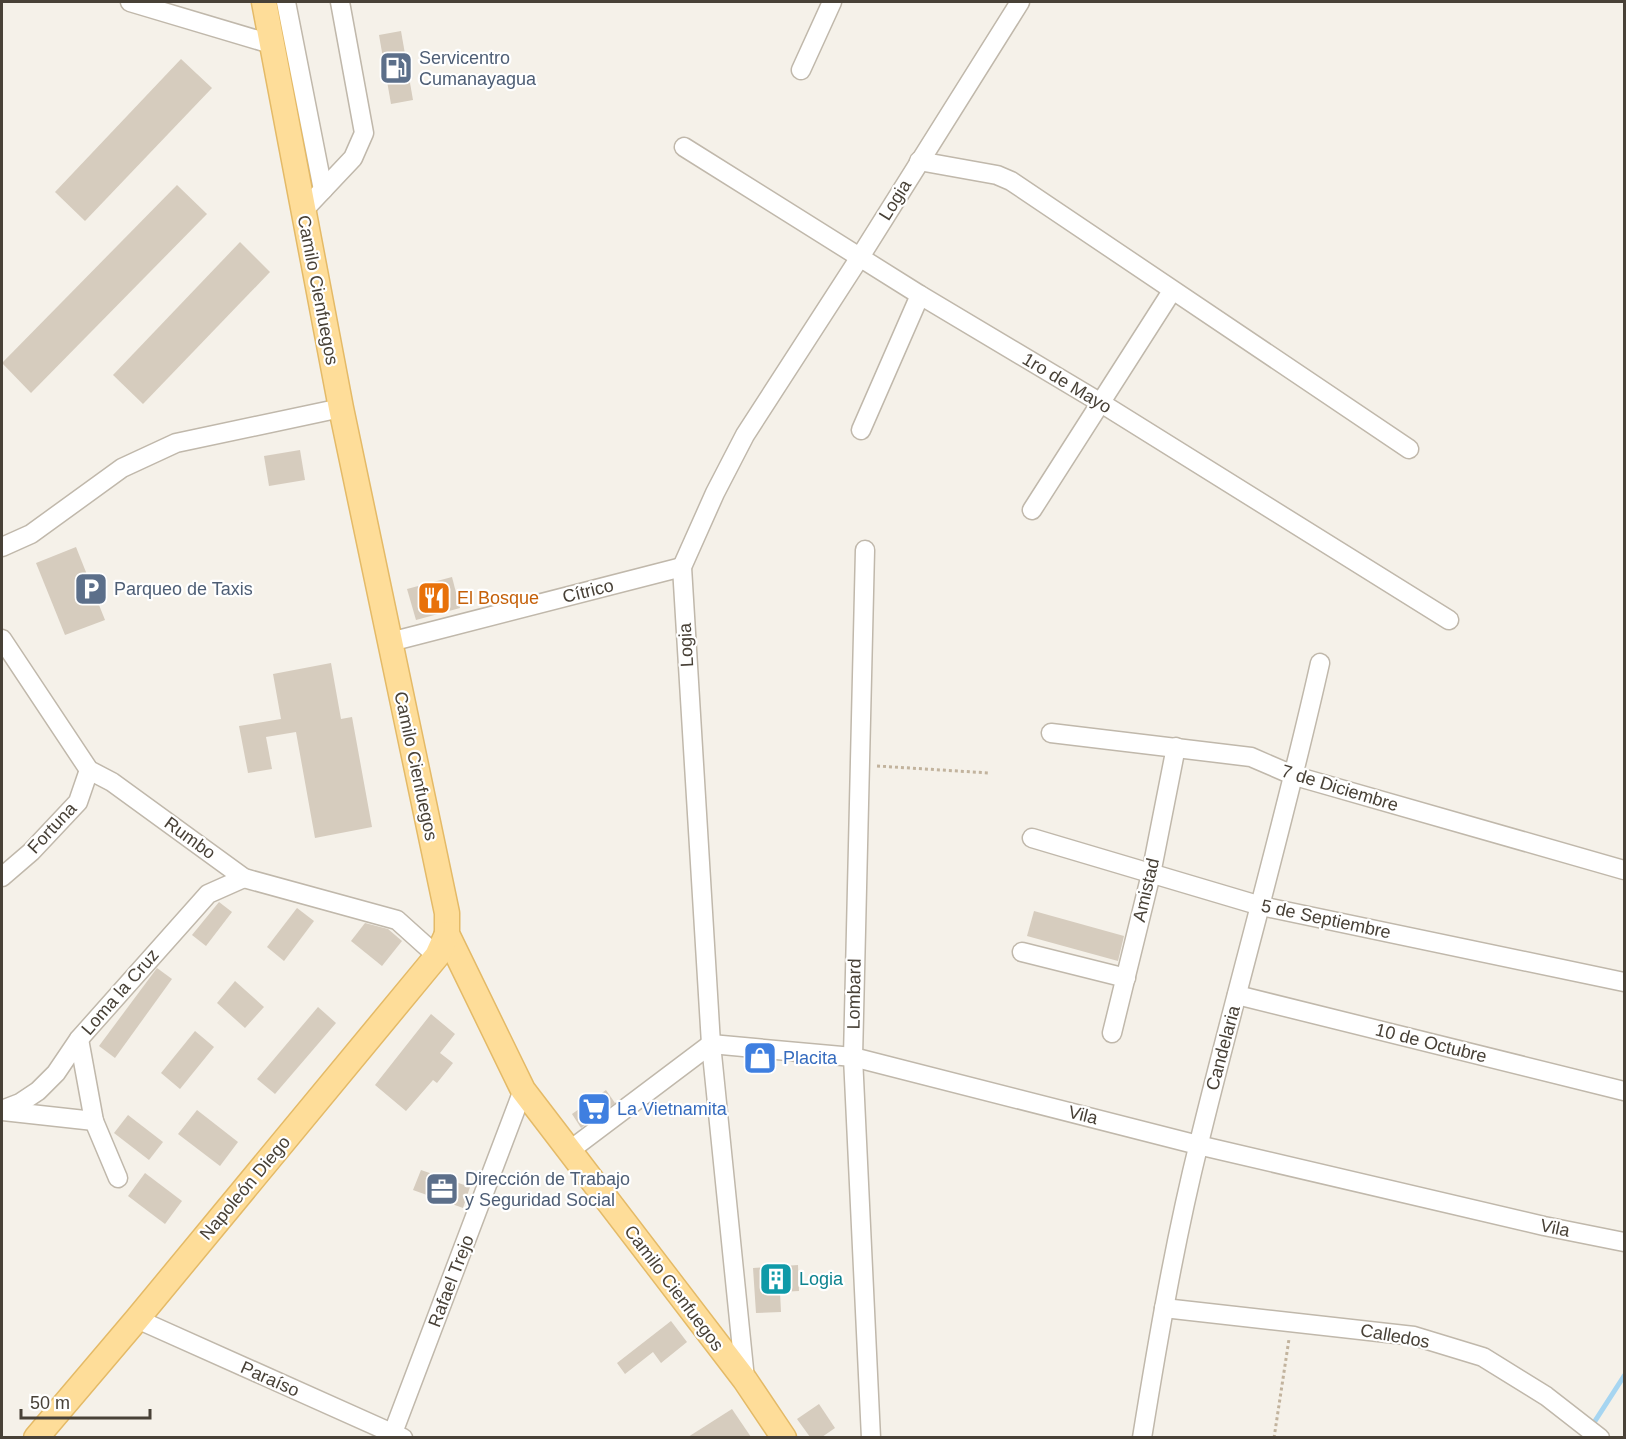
<svg xmlns="http://www.w3.org/2000/svg" width="1626" height="1439" viewBox="0 0 1626 1439" font-family="Helvetica,sans-serif">
<style>
.lines{fill:none;stroke-linecap:round;stroke-linejoin:round}
.stream{stroke:#a6d5f1;stroke-width:5}
.building{fill:#d6ccbe}
.minor-casing{stroke:#c0b8ab;stroke-width:21}
.major-casing{stroke:#e4ba67;stroke-width:27}
.path{stroke:#c2b39d;stroke-width:3;stroke-dasharray:3 3;stroke-linecap:butt}
.minor{stroke:#fff;stroke-width:18}
.major{stroke:#fedd99;stroke-width:24}
.labels{text-anchor:middle;dominant-baseline:central;stroke-width:4.5;stroke-linejoin:round;paint-order:stroke}
.service-label{font-size:18px;fill:#4e5e75;stroke:#fff;text-anchor:start}
.street-label{font-size:18px;fill:#484137;stroke:#fff}
.food-label{font-size:18px;fill:#c56008;stroke:#fff;text-anchor:start}
.shop-label{font-size:18px;fill:#366cbe;stroke:#fff;text-anchor:start}
.culture-label{font-size:18px;fill:#0d838f;stroke:#fff;text-anchor:start}
</style>
<rect width="100%" height="100%" fill="#f5f1e9"/>
<g class="lines">
<polyline class="stream" points="1584,1438 1624,1376"/>
</g>
<g class="building">
<polygon points="401,31 413,100 391,104 379,35"/>
<polygon points="181,59 212,88 85,221 55,192"/>
<polygon points="177,185 207,214 31,393 2,363"/>
<polygon points="240,242 270,272 143,404 113,375"/>
<polygon points="300,450 305,480 269,486 264,456"/>
<polygon points="76,547 105,620 65,635 36,563"/>
<polygon points="452,577 460,608 416,620 407,589"/>
<polygon points="331,663 341,719 352,717 372,827 315,838 296,732 266,737 272,769 248,773 239,726 281,719 273,674"/>
<polygon points="219,902 232,912 206,946 192,935"/>
<polygon points="297,908 314,921 284,961 267,947"/>
<polygon points="1034,911 1124,936 1118,961 1027,936"/>
<polygon points="365,923 388,929 402,941 382,966 351,941"/>
<polygon points="157,968 172,979 115,1058 99,1046"/>
<polygon points="235,981 264,1007 245,1028 217,1003"/>
<polygon points="318,1007 336,1023 275,1094 257,1079"/>
<polygon points="431,1014 455,1034 440,1053 453,1063 437,1083 433,1080 406,1111 375,1085"/>
<polygon points="195,1031 214,1047 180,1089 161,1073"/>
<polygon points="606,1090 615,1103 581,1128 572,1114"/>
<polygon points="197,1110 238,1142 220,1166 178,1134"/>
<polygon points="128,1115 163,1142 149,1160 114,1133"/>
<polygon points="421,1170 470,1187 463,1208 413,1190"/>
<polygon points="145,1173 182,1201 165,1224 128,1196"/>
<polygon points="798,1265 799,1291 780,1292 781,1312 756,1313 753,1268"/>
<polygon points="671,1321 687,1342 661,1363 653,1352 625,1374 617,1363"/>
<polygon points="819,1404 835,1428 822,1437 810,1437 797,1419"/>
<polygon points="732,1409 751,1437 688,1437"/>
</g>
<g class="lines">
<defs>
<g id="minor">
<polyline points="130,2 271,44"/>
<polyline points="286,2 323,190"/>
<polyline points="801,70 832,2"/>
<polyline points="684,147 920,295 1101,403 1449,620"/>
<polyline points="919,161 997,175 1011,181 1409,449"/>
<polyline points="302,212 353,158 364,133 340,2"/>
<polyline points="861,430 920,295"/>
<polyline points="1032,510 1172,291"/>
<polyline points="2,547 31,534 122,468 176,443 341,408"/>
<polyline points="865,550 853,1057 871,1438"/>
<polyline points="2,639 89,770 112,782 244,878 397,920 437,956"/>
<polyline points="390,642 682,567"/>
<polyline points="1051,733 1251,757 1295,776 1624,870"/>
<polyline points="1032,838 1261,906 1624,982"/>
<polyline points="2,877 31,852 78,802 89,770"/>
<polyline points="1022,952 1126,978"/>
<polyline points="1237,995 1624,1091"/>
<polyline points="1112,1033 1151,874 1176,747"/>
<polyline points="79,1039 94,1121 118,1178"/>
<polyline points="2,1110 20,1103 38,1091 56,1073 79,1039 208,894 244,878"/>
<polyline points="3,1111 94,1121"/>
<polyline points="569,1151 711,1044 853,1057 1198,1145 1544,1226 1624,1242"/>
<polyline points="1164,1308 1414,1336 1483,1357 1546,1396 1600,1438"/>
<polyline points="137,1319 403,1438"/>
<polyline points="745,1379 711,1044 682,567 715,493 745,435 860,257 1020,2"/>
<polyline points="391,1438 523,1090"/>
<path d="M1142 1438C1158 1339 1175 1240 1199 1143 1238 983 1284 824 1320 663"/>
</g>
<g id="major">
<polyline points="264,2 341,408 447,913 447,934 523,1090 745,1380 784,1438"/>
<polyline points="36,1438 137,1319 437,956 447,934"/>
</g>
</defs>
<use href="#minor" class="minor-casing"/>
<use href="#major" class="major-casing"/>
<g class="path">
<polyline points="877,766 989,773"/>
<polyline points="1274,1438 1289,1339"/>
</g>
<use href="#minor" class="minor"/>
<use href="#major" class="major"/>
</g>
<defs>
<symbol id="fuel-square" viewBox="-11 -11 22 22"><rect x="-9" y="-9" width="18" height="18" rx="4" fill="#5c6f8a" stroke="#fff"/><path d="M-5.5-6h7V0h2V4h1.3V-2.5L3-4.5l.8-.8L6-3V5H2.5V1h-1V6h-7ZM-4.2-4.7v3.2H.2V-4.7Z" fill="#fff"/></symbol>
<symbol id="parking-square" viewBox="-11 -11 22 22"><rect x="-9" y="-9" width="18" height="18" rx="4" fill="#5c6f8a" stroke="#fff"/><path d="M-3.5-5.5H1a3.5 3.5 0 0 1 0 7H-1V5.5H-3.5ZM-1-3.4V-.6H.8a1.4 1.4 0 0 0 0-2.8Z" fill="#fff"/></symbol>
<symbol id="restaurant-square" viewBox="-11 -11 22 22"><rect x="-9" y="-9" width="18" height="18" rx="4" fill="#e8710a" stroke="#fff"/><path d="M-5-6h1v4h1v-4h1v4h1v-4h1v5L-1.5 .5V6h-2V.5L-5-1ZM5-6V6H3V1.5H1.5Q1.5-4 5-6Z" fill="#fff"/></symbol>
<symbol id="shop-square" viewBox="-11 -11 22 22"><rect x="-9" y="-9" width="18" height="18" rx="4" fill="#3f7fe0" stroke="#fff"/><path d="M-5-2.5h2.3a2.7 3.5 0 0 1 5.4 0H5L5.5 6h-11ZM-1.5-2.5h3a1.5 2.3 0 0 0-3 0Z" fill="#fff"/></symbol>
<symbol id="supermarket-square" viewBox="-11 -11 22 22"><rect x="-9" y="-9" width="18" height="18" rx="4" fill="#3f7fe0" stroke="#fff"/><path d="M-6-5.5h2.5l.6 2H6L4.5 2H-2.5L-4.4-4H-6ZM-1.5 3.2a1.3 1.3 0 1 0 .1 0ZM3 3.2a1.3 1.3 0 1 0 .1 0Z" fill="#fff"/></symbol>
<symbol id="office-square" viewBox="-11 -11 22 22"><rect x="-9" y="-9" width="18" height="18" rx="4" fill="#5c6f8a" stroke="#fff"/><path d="M-6-3h4V-5.5h4V-3h4V5H-6ZM-1-4.5V-3h2v-1.5ZM-6 0V1H6V0Z" fill="#fff"/></symbol>
<symbol id="building-square" viewBox="-11 -11 22 22"><rect x="-9" y="-9" width="18" height="18" rx="4" fill="#0f9aa8" stroke="#fff"/><path d="M-4-6H4V6H1V3H-1V6H-4ZM-2.5-4.3h1.7v1.8h-1.7ZM.8-4.3h1.7v1.8H.8ZM-2.5-1h1.7V.8h-1.7ZM.8-1h1.7V.8H.8Z" fill="#fff"/></symbol>
</defs>
<g fill-rule="evenodd">
<use href="#fuel-square" x="377" y="49" width="38" height="38"/>
<use href="#parking-square" x="72" y="570" width="38" height="38"/>
<use href="#restaurant-square" x="415" y="579" width="38" height="38"/>
<use href="#shop-square" x="741" y="1039" width="38" height="38"/>
<use href="#supermarket-square" x="575" y="1090" width="38" height="38"/>
<use href="#office-square" x="423" y="1170" width="38" height="38"/>
<use href="#building-square" x="757" y="1260" width="38" height="38"/>
</g>
<g class="labels">
<g class="service-label">
<text x="419" y="58">Servicentro<tspan x="419" dy="21">Cumanayagua</tspan></text>
<text x="114" y="589">Parqueo de Taxis</text>
<text x="465" y="1179">Dirección de Trabajo<tspan x="465" dy="21">y Seguridad Social</tspan></text>
</g>
<g class="street-label">
<text transform="translate(895 200) rotate(-58)">Logia</text>
<text transform="translate(318 290) rotate(79)">Camilo Cienfuegos</text>
<text transform="translate(1067 383) rotate(31)">1ro de Mayo</text>
<text transform="translate(588 591) rotate(-14)">Cítrico</text>
<text transform="translate(686 645) rotate(-93)">Logia</text>
<text transform="translate(416 766) rotate(78)">Camilo Cienfuegos</text>
<text transform="translate(1340 788) rotate(17)">7 de Diciembre</text>
<text transform="translate(52 828) rotate(-47)">Fortuna</text>
<text transform="translate(190 838) rotate(36)">Rumbo</text>
<text transform="translate(1146 890) rotate(-77)">Amistad</text>
<text transform="translate(1326 919) rotate(12)">5 de Septiembre</text>
<text transform="translate(120 992) rotate(-49)">Loma la Cruz</text>
<text transform="translate(854 994) rotate(-89)">Lombard</text>
<text transform="translate(1431 1043) rotate(14)">10 de Octubre</text>
<text transform="translate(1223 1048) rotate(-75)">Candelaria</text>
<text transform="translate(1083 1115) rotate(14)">Vila</text>
<text transform="translate(245 1188) rotate(-50)">Napoleón Diego</text>
<text transform="translate(1555 1228) rotate(12)">Vila</text>
<text transform="translate(451 1281) rotate(-69)">Rafael Trejo</text>
<text transform="translate(674 1288) rotate(53)">Camilo Cienfuegos</text>
<text transform="translate(1395 1336) rotate(10)">Calledos</text>
<text transform="translate(270 1379) rotate(24)">Paraíso</text>
</g>
<g class="food-label">
<text x="457" y="598">El Bosque</text>
</g>
<g class="shop-label">
<text x="783" y="1058">Placita</text>
<text x="617" y="1109">La Vietnamita</text>
</g>
<g class="culture-label">
<text x="799" y="1279">Logia</text>
</g>
</g>
<rect width="1626" height="1439" fill="none" stroke="#484137" stroke-width="6"/>
<path d="M21 1409v9h129v-9" fill="none" stroke="#484137" stroke-width="3"/>
<text x="30" y="1409" font-size="18" fill="#484137" stroke="#ffffff" stroke-width="4.5" paint-order="stroke">50 m</text>
</svg>
